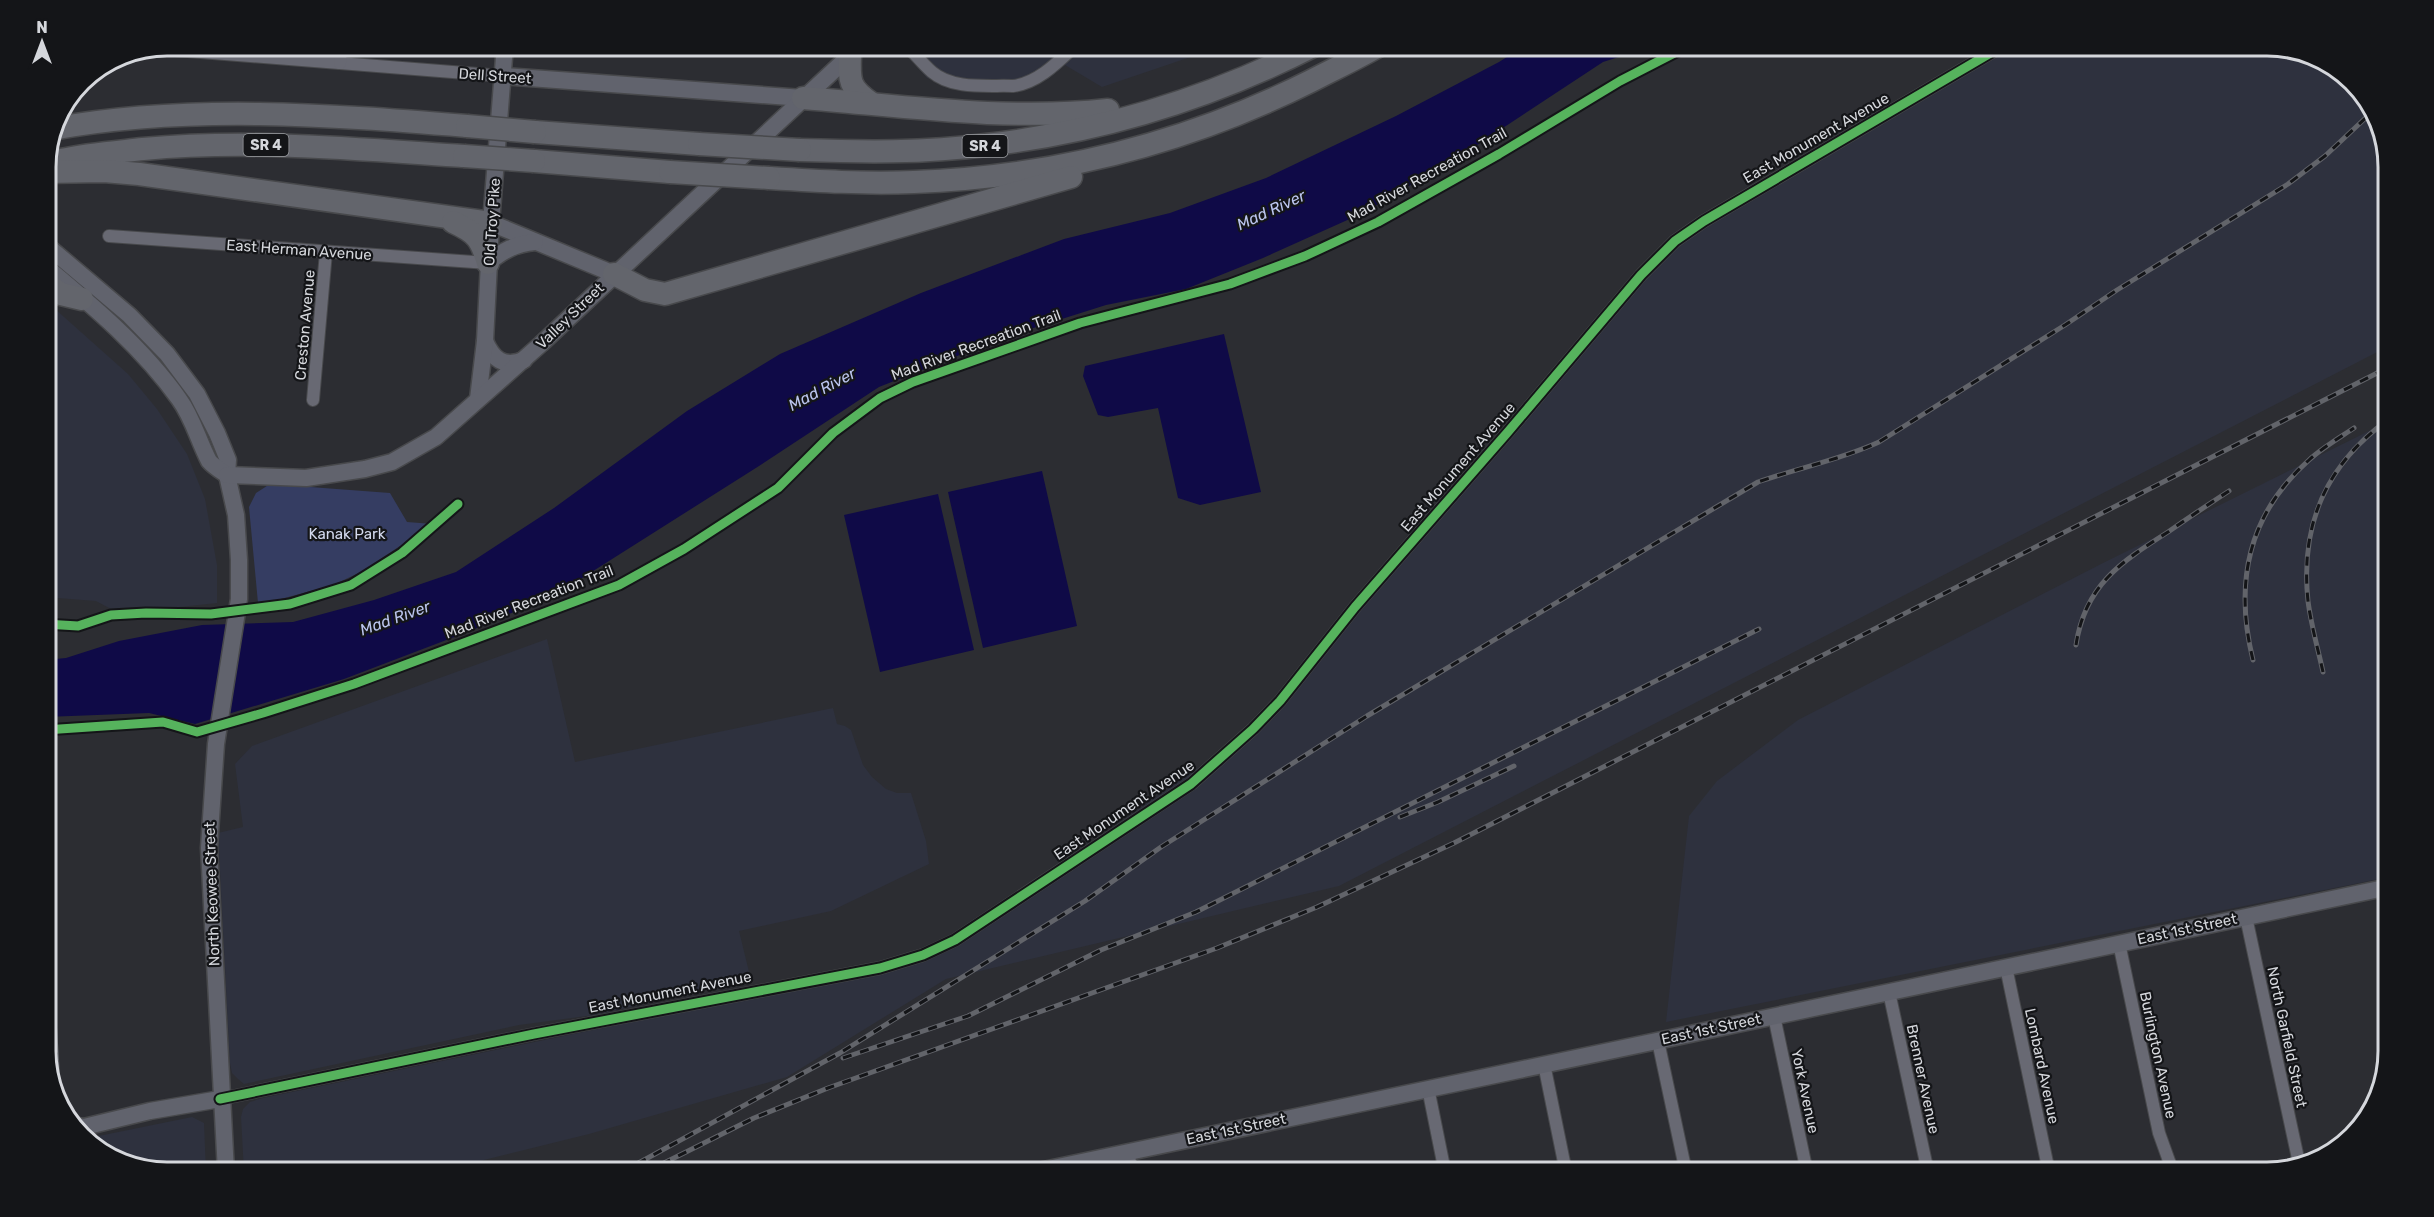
<svg xmlns="http://www.w3.org/2000/svg" width="2434" height="1217" viewBox="0 0 2434 1217" font-family="Rubik,sans-serif">
<style>
.built{fill:#2e313e}
.green{fill:#353d62}
.water{fill:#0f0a47}
.lines{fill:none;stroke-linecap:round;stroke-linejoin:round}
.street-casing{stroke:#48494c;stroke-width:14}
.secondary-casing{stroke:#48494c;stroke-width:19}
.highway-casing{stroke:#48494c;stroke-width:25}
.street{stroke:#686973;stroke-width:12}
.secondary{stroke:#61636d;stroke-width:16}
.highway{stroke:#63656c;stroke-width:22}
.rail-casing{stroke:#62646a;stroke-width:5}
.rail{stroke:#141518;stroke-width:3;stroke-dasharray:9;stroke-linecap:butt}
.highway-bridge-casing{stroke:#48494c;stroke-width:25;stroke-linecap:butt}
.highway-bridge{stroke:#63656c;stroke-width:22}
.cycleway-casing{stroke:#141518;stroke-width:13}
.cycleway{stroke:#56b35d;stroke-width:9}
.labels{text-anchor:middle;dominant-baseline:central;stroke-width:4.5;stroke-linejoin:round;paint-order:stroke}
.shield{fill:#141518;stroke:#9b9da1;stroke-width:1.5}
.shield-label{font-size:14px;font-weight:bold;fill:#d5d7dc}
.street-label{font-size:15px;fill:#d5d7dc;stroke:#141518}
.park-label{font-size:15px;fill:#d3d9ee;stroke:#141518}
.water-label{font-size:16px;font-style:italic;fill:#bbc5ee;stroke:#141518}
.rim{fill:none;stroke:#d5d7dc;stroke-width:3}
</style>
<rect width="100%" height="100%" fill="#2c2d32"/>
<g class="built">
<polygon points="898,45 1226,45 1102,87 1065,65 1048,79 1022,91 987,91 951,86 927,78"/>
<polygon points="2002,45 2268,45 2321,57 2369,99 2389,159 2389,346 1339,886 946,979 787,1077 589,1134 436,1172 244,1172 241,1117 243,1109 250,1102 263,1098 918,963 1254,729 1675,241"/>
<polygon points="45,300 128,374 157,409 187,454 205,499 217,565 217,603 142,611 113,610 96,601 45,597"/>
<polygon points="2389,421 2389,877 1666,1022 1689,816 1717,781 1798,720 2101,564"/>
<polygon points="547,639 575,762 833,708 837,724 845,726 851,730 863,765 872,777 886,789 897,793 911,793 926,841 929,864 831,911 739,931 751,980 594,1015 519,1025 244,1084 238,1079 232,1073 230,1063 218,833 243,827 235,764 252,746"/>
<polygon points="192,1117 204,1123 206,1172 166,1172 113,1160 89,1138"/>
</g>
<polygon class="green" points="270,484 390,493 407,522 433,524 361,572 333,585 266,603 258,603 249,507 256,493"/>
<g class="water">
<polygon points="1526,45 1656,45 1603,62 1465,153 1363,213 1263,258 1186,289 1106,305 1005,337 879,387 759,466 560,592 470,631 344,679 195,724 149,713 45,717 45,660 66,658 119,641 202,625 293,622 374,600 456,572 554,508 687,411 780,354 921,293 1064,239 1170,213 1266,178 1396,116 1499,62"/>
<polygon points="1224,334 1261,492 1200,505 1178,498 1158,408 1108,417 1098,415 1083,376 1085,366"/>
<polygon points="1042,471 1077,626 983,648 948,492"/>
<polygon points="938,494 974,650 880,672 844,515"/>
</g>
<g class="lines">
<defs>
<g id="street">
<path d="M906 45C915 54 923 64 932 72 953 90 988 85 1013 86 1038 83 1058 62 1076 45"/>
<polyline points="150,48 503,76"/>
<polyline points="340,63 341,45"/>
<polyline points="109,236 488,263"/>
<polyline points="313,400 326,252"/>
<polyline points="2246,917 2299,1163"/>
<polyline points="2119,943 2159,1133 2173,1172"/>
<polyline points="2006,967 2049,1172"/>
<polyline points="1889,992 1928,1172"/>
<polyline points="1774,1016 1807,1172"/>
<polyline points="1658,1041 1686,1172"/>
<polyline points="1544,1064 1566,1172"/>
<polyline points="1428,1088 1445,1172"/>
<polyline points="220,1099 534,1034 880,968 923,955 955,940 1191,784 1253,729 1280,701 1355,607 1507,433 1641,275 1675,241 1704,221 2004,45"/>
<polyline points="1128,1152 1132,1172"/>
</g>
<g id="secondary">
<polyline points="503,76 803,98"/>
<polyline points="491,223 614,274"/>
<polyline points="45,244 129,315 167,354 197,394 217,433 228,460 227,475 236,515 239,560 239,599 216,744 209,848 226,1172"/>
<path d="M488 263C504 250 515 244 535 242"/>
<path d="M45 266C93 306 143 348 179 399 193 418 198 440 209 461 213 466 221 471 227 475"/>
<path d="M485 341C493 359 503 368 524 360"/>
<polyline points="478,399 485,341 491,223 505,45"/>
<polyline points="227,475 306,478 365,469 392,462 436,437 541,344 861,45"/>
<polyline points="73,1125 84,1127 150,1111 220,1099"/>
<polyline points="1034,1172 2389,887"/>
</g>
<g id="highway">
<path d="M850 55C849 81 849 88 871 103"/>
<path d="M803 98C904 106 1007 121 1108 110"/>
<path d="M52 129C189 104 329 115 467 126"/>
<polyline points="535,132 699,144"/>
<path d="M800 150C862 152 924 153 986 145 1100 132 1213 97 1315 45"/>
<path d="M61 160C88 154 116 152 143 149 250 139 357 149 464 156"/>
<polyline points="534,161 670,172"/>
<polyline points="45,172 104,171 139,174 491,223"/>
<path d="M769 178C817 181 865 184 914 182 1053 177 1187 143 1311 81 1334 69 1358 58 1380 45"/>
<path d="M453 222C477 233 481 239 488 263"/>
<polyline points="614,274 645,290 665,294 1071,177"/>
<polyline points="45,283 61,294 82,299"/>
</g>
</defs>
<use href="#street" class="street-casing"/>
<use href="#secondary" class="secondary-casing"/>
<use href="#highway" class="highway-casing"/>
<use href="#street" class="street"/>
<use href="#secondary" class="secondary"/>
<use href="#highway" class="highway"/>
<defs>
<g id="rail">
<path d="M2076 645C2085 585 2121 562 2168 532 2188 518 2209 504 2229 491"/>
<path d="M2253 660C2234 583 2248 514 2309 460 2322 448 2339 438 2354 428"/>
<path d="M2323 672C2318 649 2311 625 2308 601 2300 524 2326 464 2389 419"/>
<polyline points="1400,817 1438,802 1514,766"/>
<polyline points="45,873 59,1100"/>
<polyline points="843,1058 968,1016 1101,950 1196,912 1759,629"/>
<path d="M622 1172 840 1053 1085 901 1161 847 1367 716 1758 482C1798 468 1840 460 1879 442L2065 325 2117 290 2288 184 2325 156 2373 111"/>
<polyline points="646,1172 754,1118 828,1088 1217,948 1317,907 1454,843 2389,367"/>
</g>
</defs>
<use href="#rail" class="rail-casing"/>
<use href="#rail" class="rail"/>
<defs>
<g id="highway-bridge">
<polyline points="467,126 535,132"/>
<polyline points="699,144 800,150"/>
<polyline points="464,156 534,161"/>
<polyline points="670,172 769,178"/>
</g>
</defs>
<use href="#highway-bridge" class="highway-bridge-casing"/>
<use href="#highway-bridge" class="highway-bridge"/>
<defs>
<g id="cycleway">
<polyline points="45,624 78,626 111,615 146,613 211,614 290,604 351,585 402,553 458,504"/>
<polyline points="45,730 163,722 197,732 263,713 354,684 619,585 684,549 778,488 833,433 880,398 913,382 1080,323 1230,284 1305,256 1378,222 1499,154 1620,81 1690,45"/>
<polyline points="220,1099 534,1034 880,968 923,955 955,940 1191,784 1253,729 1280,701 1355,607 1507,433 1641,275 1675,241 1704,221 2004,45"/>
</g>
</defs>
<use href="#cycleway" class="cycleway-casing"/>
<use href="#cycleway" class="cycleway"/>
</g>
<g class="labels">
<g class="shield">
<rect x="243.5" y="134" width="45" height="22" rx="4.5"/>
<rect x="962.5" y="135" width="45" height="22" rx="4.5"/>
</g>
<g class="shield-label">
<text x="266" y="145">SR 4</text>
<text x="985" y="146">SR 4</text>
</g>
<g class="street-label">
<text transform="translate(495 76) rotate(4)">Dell Street</text>
<text transform="translate(1816 138) rotate(-30)">East Monument Avenue</text>
<text transform="translate(1427 175) rotate(-29)">Mad River Recreation Trail</text>
<text transform="translate(492 222) rotate(-86)">Old Troy Pike</text>
<text transform="translate(299 250) rotate(4)">East Herman Avenue</text>
<text transform="translate(570 316) rotate(-44)">Valley Street</text>
<text transform="translate(305 325) rotate(-85)">Creston Avenue</text>
<text transform="translate(976 345) rotate(-20)">Mad River Recreation Trail</text>
<text transform="translate(1458 467) rotate(-49)">East Monument Avenue</text>
<text transform="translate(529 602) rotate(-21)">Mad River Recreation Trail</text>
<text transform="translate(1124 810) rotate(-34)">East Monument Avenue</text>
<text transform="translate(212 894) rotate(-92)">North Keowee Street</text>
<text transform="translate(2187 929) rotate(-12)">East 1st Street</text>
<text transform="translate(670 992) rotate(-11)">East Monument Avenue</text>
<text transform="translate(1711 1029) rotate(-12)">East 1st Street</text>
<text transform="translate(2287 1037) rotate(78)">North Garfield Street</text>
<text transform="translate(2158 1055) rotate(78)">Burlington Avenue</text>
<text transform="translate(2042 1066) rotate(78)">Lombard Avenue</text>
<text transform="translate(1923 1079) rotate(78)">Brenner Avenue</text>
<text transform="translate(1805 1091) rotate(78)">York Avenue</text>
<text transform="translate(1236 1129) rotate(-12)">East 1st Street</text>
</g>
<g class="park-label">
<text x="347" y="534">Kanak Park</text>
</g>
<g class="water-label">
<text transform="translate(1271 210) rotate(-25)">Mad River</text>
<text transform="translate(822 389) rotate(-28)">Mad River</text>
<text transform="translate(395 618) rotate(-20)">Mad River</text>
</g>
</g>
<path d="M0 0H2434V1217H0ZM167 56H2267A111 111 0 0 1 2378 167V1051A111 111 0 0 1 2267 1162H167A111 111 0 0 1 56 1051V167A111 111 0 0 1 167 56Z" fill="#141518" fill-rule="evenodd"/>
<path class="rim" d="M167 56H2267A111 111 0 0 1 2378 167V1051A111 111 0 0 1 2267 1162H167A111 111 0 0 1 56 1051V167A111 111 0 0 1 167 56Z"/>
<g transform="translate(42 42)" stroke="#141518" stroke-width="4.5" paint-order="stroke">
<path d="M0-4.5L10 22L0 15L-10 22Z" fill="#d5d7dc"/>
<text y="-9" font-size="16" font-weight="bold" text-anchor="middle" fill="#d5d7dc">N</text>
</g>
</svg>
